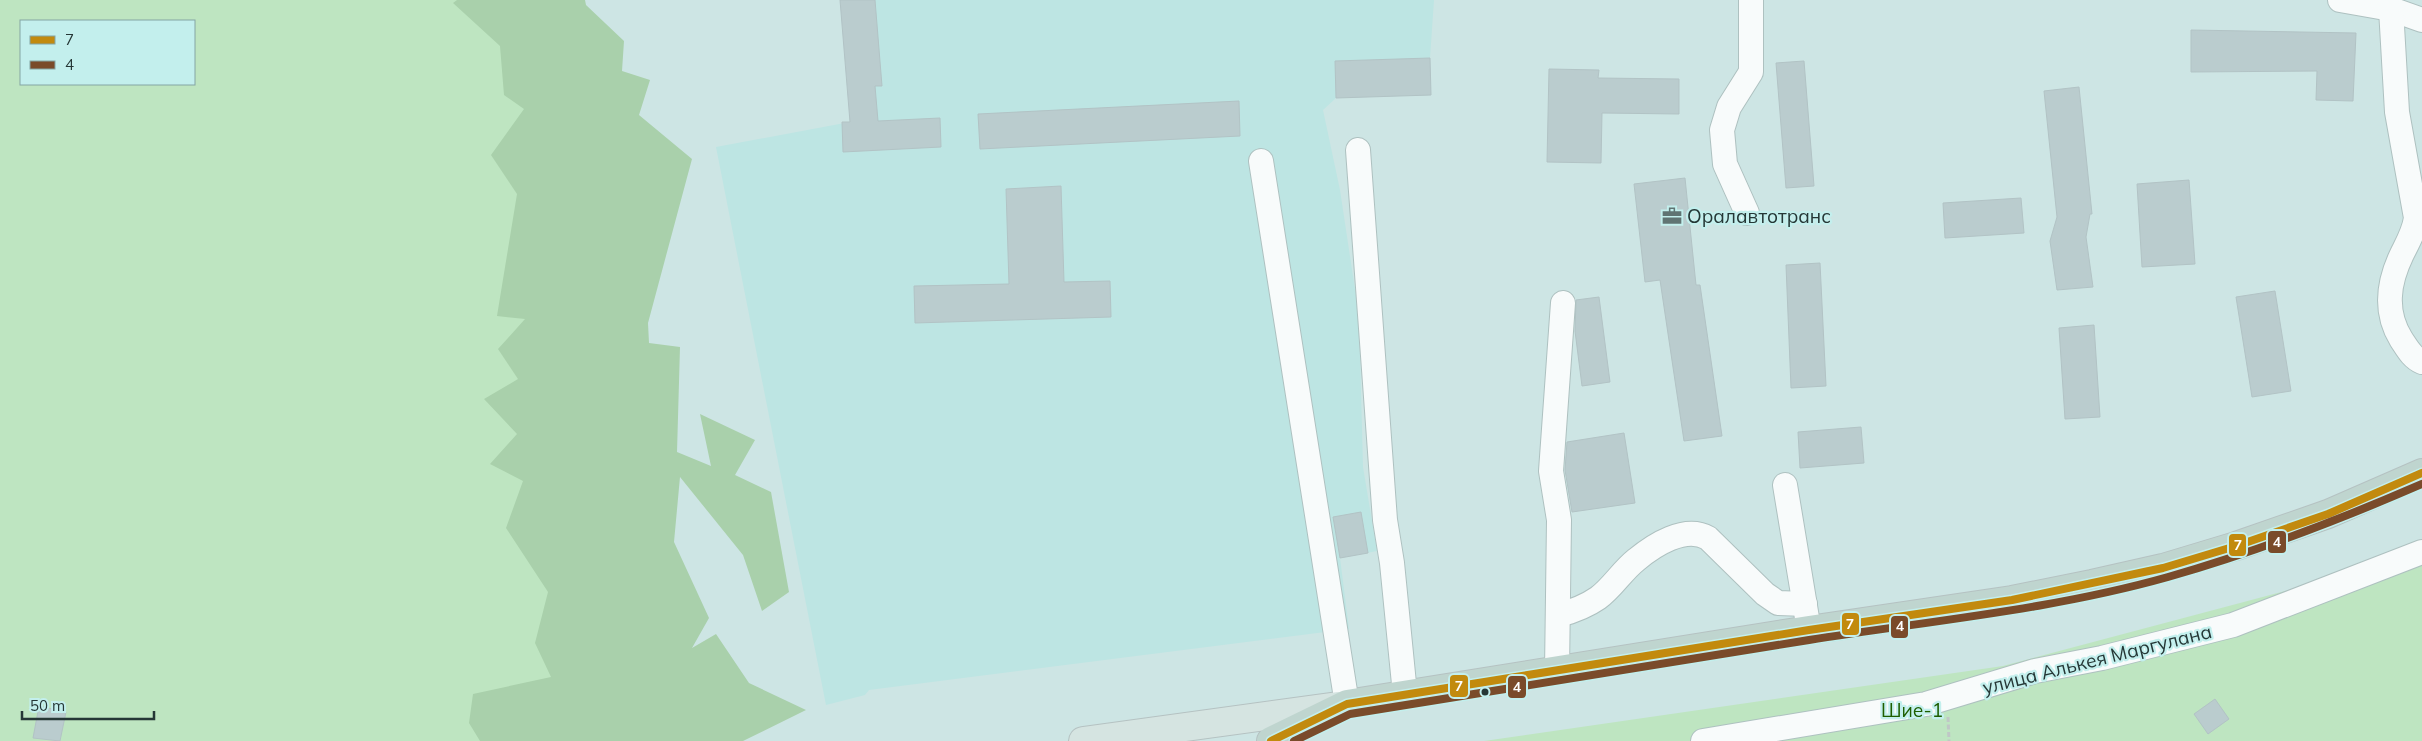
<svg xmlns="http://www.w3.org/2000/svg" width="2422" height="741" font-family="Mulish,sans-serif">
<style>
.built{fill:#bde5e3}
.green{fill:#bee5c1;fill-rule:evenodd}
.forest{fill:#a9d0ab}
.building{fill:#baccce;stroke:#b2c3c5}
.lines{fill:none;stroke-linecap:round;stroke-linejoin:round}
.minor-casing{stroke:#aec1c0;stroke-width:26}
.major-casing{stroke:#b5c2c2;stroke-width:30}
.highway-casing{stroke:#b5c2c2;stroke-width:30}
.path{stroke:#bfc7c6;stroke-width:3;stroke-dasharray:5 2.5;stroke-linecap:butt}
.minor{stroke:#f8fbfb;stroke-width:24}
.major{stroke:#d5e4e1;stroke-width:28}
.highway{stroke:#bfd5cf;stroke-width:28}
.bus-1-casing{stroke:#c3efed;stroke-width:11}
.bus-2-casing{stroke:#c3efed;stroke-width:11}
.bus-1{stroke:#c28a0e;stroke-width:8}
.bus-2{stroke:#7a4b2a;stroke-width:8}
.bus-dot{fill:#253736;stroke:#c3efed;stroke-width:2}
.labels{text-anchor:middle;stroke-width:4.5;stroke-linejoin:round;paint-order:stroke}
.poi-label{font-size:19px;fill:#253736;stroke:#c3efed;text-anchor:start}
.street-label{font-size:19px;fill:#253736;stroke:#c3efed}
.park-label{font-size:19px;fill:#1e5e00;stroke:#c3efed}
.line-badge{stroke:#c3efed;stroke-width:2}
.badge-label{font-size:14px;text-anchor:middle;font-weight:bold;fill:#fff}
</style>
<rect width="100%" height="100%" fill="#cde5e4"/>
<!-- built -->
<path class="built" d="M840,0H1434L1430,58L1431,95L1336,98L1323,110L1340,190L1359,316L1363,467L1377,551L1340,558L1349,629L869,690L865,695L826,705L716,147L850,122Z"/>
<!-- green -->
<g class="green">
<path d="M0,0H533L649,741H0ZM21,21H194V84H21Z"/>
<path d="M2422,540V741H1484L2003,666L2289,590Z"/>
</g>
<!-- forest -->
<path class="forest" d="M457,0H585L586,5L624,41L622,71L650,80L639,115L692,159L648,323L649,343L680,347L677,452L711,466L700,414L755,440L735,475L771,492L789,592L762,611L743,555L680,477L674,542L709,618L692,648L716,634L749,683L806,710L743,741H480L469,723L473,694L551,677L535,643L548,592L506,528L523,481L490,464L517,434L484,399L518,379L498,349L525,319L497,316L517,194L491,155L524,109L504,95L500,46L453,3Z"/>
<!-- building -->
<g class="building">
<path d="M840,0H875L882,86H875L878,121L940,118L941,147L843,152L842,122H850Z"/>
<path d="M2191,30L2356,33L2353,101L2316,100L2317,71L2191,72Z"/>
<path d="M1430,58L1431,95L1336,98L1335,61Z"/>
<path d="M1804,61L1814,186L1786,188L1776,63Z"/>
<path d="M1549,69L1599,70L1598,78L1679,79V114L1602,113L1601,163L1547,162Z"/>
<path d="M2079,87L2092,214H2090L2086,237L2093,287L2057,290L2050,241L2057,217L2044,91Z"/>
<path d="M1239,101L1240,136L980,149L978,114Z"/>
<path d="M1685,178L1696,285H1700L1722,436L1684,441L1660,280L1645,282L1634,184Z"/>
<path d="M2189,180L2195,264L2142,267L2137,184Z"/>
<path d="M1061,186L1064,282L1110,281L1111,317L915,323L914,286L1009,284L1006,189Z"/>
<path d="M2021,198L2024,233L1945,238L1943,203Z"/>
<path d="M1820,263L1826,386L1791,388L1786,265Z"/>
<path d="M2275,291L2291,391L2252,397L2236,297Z"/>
<path d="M1599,297L1610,382L1582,386L1575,331L1576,300Z"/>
<path d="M2094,325L2100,417L2065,419L2059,328Z"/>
<path d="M1861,427L1864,463L1800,468L1798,432Z"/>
<path d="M1624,433L1635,503L1572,512L1565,470L1567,442Z"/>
<path d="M1361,512L1368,553L1340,558L1333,517Z"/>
<path d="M2215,699L2229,719L2208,734L2194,714Z"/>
<path d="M39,706L66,712L60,741L33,738Z"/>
</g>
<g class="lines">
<defs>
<g id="minor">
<path d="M2340,0L2391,9L2422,20"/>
<path d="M2391,9L2397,112L2416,218C2414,232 2408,242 2402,254C2388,283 2384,311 2401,339C2407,348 2412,358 2422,362"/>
<path d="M1358,150L1385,520L1392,563L1405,694"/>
<path d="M1261,161L1347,704"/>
<path d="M1747,213L1725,164L1722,130L1729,107L1751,72V0"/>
<path d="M1785,485L1807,618"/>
<path d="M1559,615C1574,611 1585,607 1598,598C1612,588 1622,571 1636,560C1654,545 1685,525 1708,538L1765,594L1778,603L1805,604"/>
<path d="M1557,671L1559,520L1551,471L1563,303"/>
<path d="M1703,741L1926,704L2035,671L2102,658L2233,625L2422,552"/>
</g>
<path id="major" d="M1083,741L1338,706"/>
<path id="highway" d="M1271,741L1347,704L1809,630L2012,600L2092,584L2163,568L2236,546L2328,514L2422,473"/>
</defs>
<!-- minor casing -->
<use href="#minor" class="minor-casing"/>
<!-- major casing -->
<use href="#major" class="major-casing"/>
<!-- highway casing -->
<use href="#highway" class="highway-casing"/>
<!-- path -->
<path class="path" d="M1948,717L1949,741"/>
<!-- minor -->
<use href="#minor" class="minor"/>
<!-- major -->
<use href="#major" class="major"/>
<!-- highway -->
<use href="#highway" class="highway"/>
<defs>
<path id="bus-1" d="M1271,741L1347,704L1809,630L2012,600L2163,568L2236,546L2328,514L2422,473"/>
<path id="bus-2" d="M1294,741L1350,714C1503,689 1656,664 1809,640C1928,621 2051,610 2168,577C2256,552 2339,520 2422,484"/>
</defs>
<!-- bus-1 casing -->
<use href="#bus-1" class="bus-1-casing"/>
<!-- bus-2 casing -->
<use href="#bus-2" class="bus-2-casing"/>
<!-- bus-1 -->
<use href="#bus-1" class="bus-1"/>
<!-- bus-2 -->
<use href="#bus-2" class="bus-2"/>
</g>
<!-- icons -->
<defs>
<symbol id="office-bare" viewBox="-9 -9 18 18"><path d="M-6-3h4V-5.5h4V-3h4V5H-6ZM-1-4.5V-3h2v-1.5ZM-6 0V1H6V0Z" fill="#607473" stroke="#c3efed" stroke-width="2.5" paint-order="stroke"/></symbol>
</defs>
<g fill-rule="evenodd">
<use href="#office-bare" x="1658" y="202" width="28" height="28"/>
</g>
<!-- markers -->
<circle class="bus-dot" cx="1485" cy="692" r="4.5"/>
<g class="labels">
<!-- poi labels -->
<g class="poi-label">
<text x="1687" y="223">Оралавтотранс</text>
</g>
<!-- street labels -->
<g class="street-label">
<text transform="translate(2097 659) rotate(-14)" y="7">улица Алькея Маргулана</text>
</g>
<!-- park labels -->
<g class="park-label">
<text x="1912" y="717">Шие-1</text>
</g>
</g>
<g class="line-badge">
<rect x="2267" y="530" width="20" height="24" rx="5" fill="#7a4b2a"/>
<rect x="2228" y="533" width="19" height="24" rx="5" fill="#c28a0e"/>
<rect x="1841" y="612" width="19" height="24" rx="5" fill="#c28a0e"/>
<rect x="1890" y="615" width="19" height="24" rx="5" fill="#7a4b2a"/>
<rect x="1449" y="674" width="20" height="24" rx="5" fill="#c28a0e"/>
<rect x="1507" y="675" width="20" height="24" rx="5" fill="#7a4b2a"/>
</g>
<g class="badge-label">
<text x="2277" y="547">4</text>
<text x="2238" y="550">7</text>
<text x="1850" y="629">7</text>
<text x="1900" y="631">4</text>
<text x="1459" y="691">7</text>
<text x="1517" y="692">4</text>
</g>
<!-- legend -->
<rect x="20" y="20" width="175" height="65" fill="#c3efed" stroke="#84a5a4"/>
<rect x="30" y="36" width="25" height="8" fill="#c28a0e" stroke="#84a5a4"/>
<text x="65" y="45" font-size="15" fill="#253736">7</text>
<rect x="30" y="61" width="25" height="8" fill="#7a4b2a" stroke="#84a5a4"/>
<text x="65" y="70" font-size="15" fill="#253736">4</text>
<!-- scale -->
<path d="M22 711v8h132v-8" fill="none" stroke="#253736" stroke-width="2.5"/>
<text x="30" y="711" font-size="15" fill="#253736" stroke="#c3efed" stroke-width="4" paint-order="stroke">50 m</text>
</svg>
